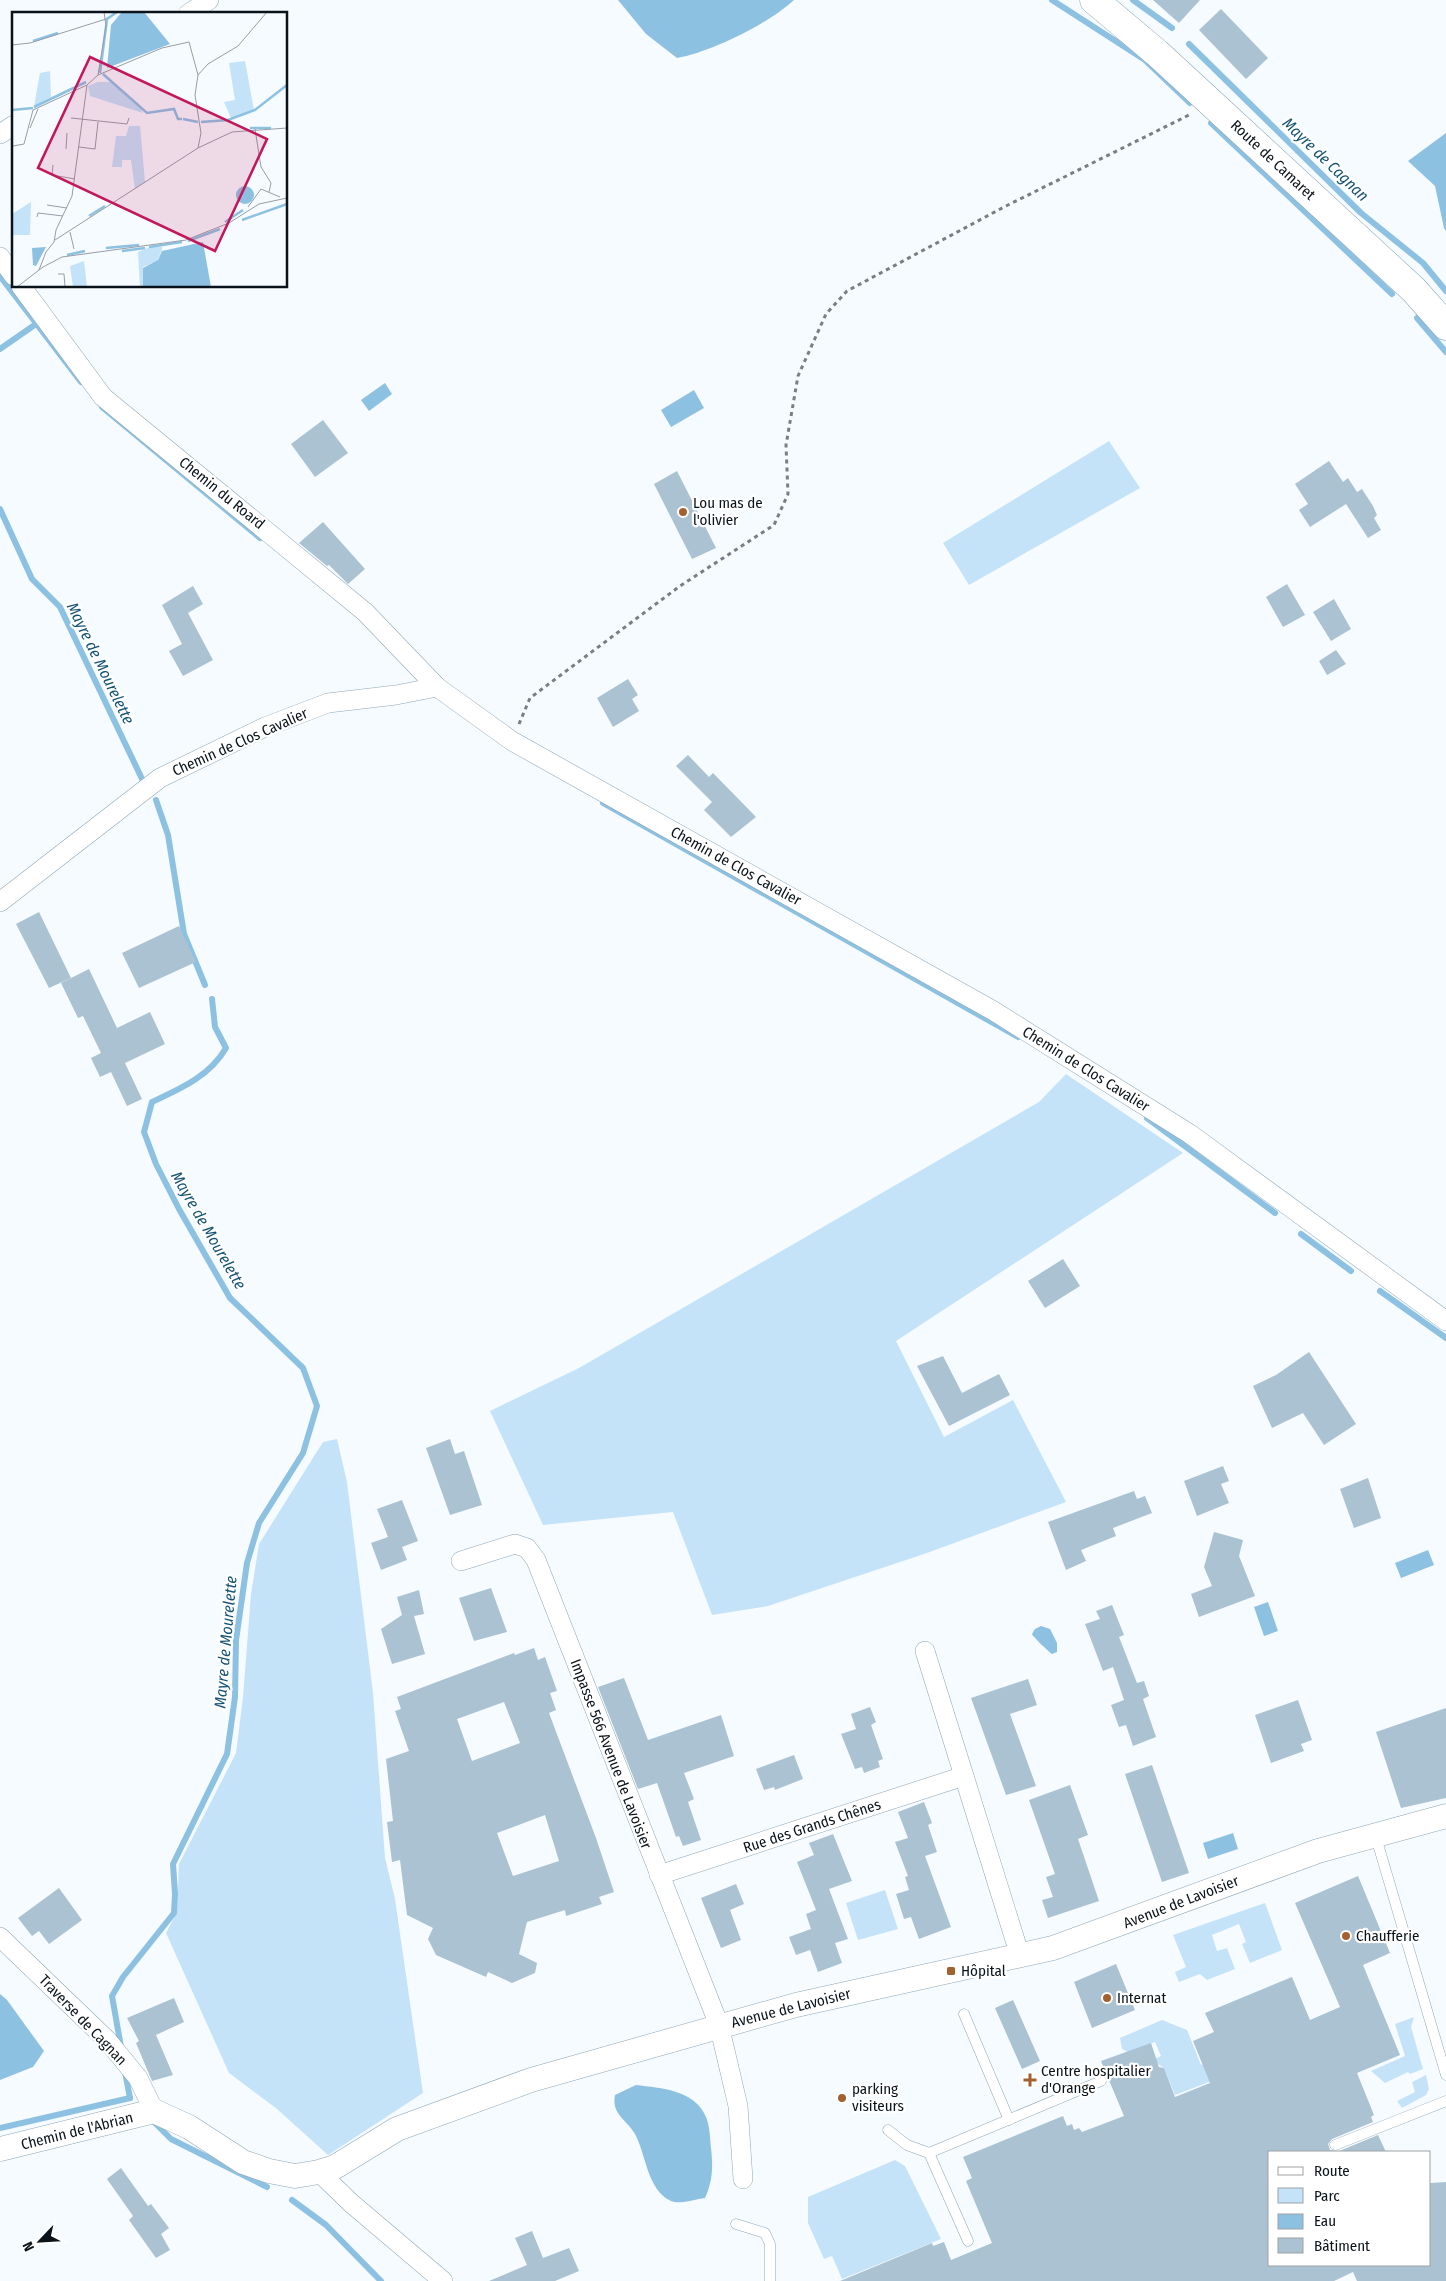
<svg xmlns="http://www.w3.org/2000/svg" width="1446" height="2281" font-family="'Fira Sans Condensed',sans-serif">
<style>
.green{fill:#c4e3f8}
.water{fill:#8dc1e2}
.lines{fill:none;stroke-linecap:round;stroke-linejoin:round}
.stream{stroke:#8dc1e2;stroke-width:6}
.building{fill:#aac2d2;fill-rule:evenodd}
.service-casing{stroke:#8ea6b6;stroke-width:11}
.minor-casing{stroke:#8ea6b6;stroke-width:20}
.tertiary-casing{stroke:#8ea6b6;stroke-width:25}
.secondary-casing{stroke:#8ea6b6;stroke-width:29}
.path{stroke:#777f84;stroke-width:3;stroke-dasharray:4 4;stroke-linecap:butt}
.service{stroke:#fff;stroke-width:10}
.minor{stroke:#fff;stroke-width:19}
.tertiary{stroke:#fff;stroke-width:24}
.secondary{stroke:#fff;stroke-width:28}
.poi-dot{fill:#a3622d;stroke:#fff;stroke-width:2}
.labels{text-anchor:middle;stroke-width:4.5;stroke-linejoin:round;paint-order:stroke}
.street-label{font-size:15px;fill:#0a1319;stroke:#fff}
.poi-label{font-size:15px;fill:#0a1319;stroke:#fff;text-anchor:start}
.water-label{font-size:16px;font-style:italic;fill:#155374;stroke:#fff}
.inset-river{fill:none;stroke:#8dc1e2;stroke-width:2.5}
.inset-road{fill:none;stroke:#989ea3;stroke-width:1}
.view{fill:#c2185b;fill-opacity:0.15;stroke:#c2185b;stroke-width:2.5}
.inset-edge{fill:none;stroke:#0a1319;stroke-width:2.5}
</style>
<rect width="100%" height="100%" fill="#f6fbff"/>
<!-- green -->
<g class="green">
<path d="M1109,441L1140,488L969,585L943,543Z"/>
<path d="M1066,1074L1183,1153L896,1341L944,1437L1013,1400L1066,1502L927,1553L768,1606L712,1615L673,1512L543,1525L490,1411L579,1368L1039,1102Z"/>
<path d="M337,1439L347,1482L373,1693L385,1858L395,1899L423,2093L328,2155L277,2109L229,2073L166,1933L177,1912L179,1864L236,1753L243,1697L251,1594L259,1544L323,1442Z"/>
<path d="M885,1890L898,1929L858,1940L846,1903Z"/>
<path d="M1265,1903L1282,1950L1250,1963L1242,1944L1246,1942L1239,1924L1212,1935L1217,1951L1227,1948L1235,1969L1207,1980L1200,1974L1179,1982L1175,1972L1186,1967L1173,1935Z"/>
<path d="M1414,2017L1411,2027L1423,2069L1410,2074L1408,2072L1385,2083L1371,2071L1405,2056L1395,2024Z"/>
<path d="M1162,2020L1187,2030L1201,2065L1222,2056L1230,2074L1175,2095L1164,2068L1152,2060L1161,2056L1155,2042L1128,2052L1122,2049L1120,2038Z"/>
<path d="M1426,2075L1429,2089L1426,2095L1402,2108L1397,2101L1415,2092L1412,2082Z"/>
<path d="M895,2160L905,2166L941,2239L842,2279L832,2256L824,2259L808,2223V2197Z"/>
</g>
<!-- water -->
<g class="water">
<path d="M618,0H794C768,24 711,52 677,58L646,34Z"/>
<path d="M1446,133V231L1444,228L1435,186L1408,161Z"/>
<path d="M385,383L392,394L369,411L361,400Z"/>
<path d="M694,390L704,408L671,427L661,410Z"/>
<path d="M1428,1550L1434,1565L1401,1578L1395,1563Z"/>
<path d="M1268,1602L1278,1631L1264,1636L1254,1607Z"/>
<path d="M1041,1626L1050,1629L1057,1643V1652L1052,1654C1049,1652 1033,1637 1032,1634L1035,1629Z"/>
<path d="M1233,1833L1238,1849L1208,1859L1203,1843Z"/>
<path d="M0,1994L7,2000L44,2051L33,2067L0,2080Z"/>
<path d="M636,2085C661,2088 695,2090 706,2117C710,2126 710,2139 711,2148C713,2166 713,2181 705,2198C695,2199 680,2205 671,2201C647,2190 646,2154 635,2134C627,2120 611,2114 615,2095Z"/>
</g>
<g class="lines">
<!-- stream -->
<g class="stream">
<path d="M1052,0L1145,60L1190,103"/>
<path d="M1133,0L1172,28"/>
<path d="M1189,44L1361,213L1423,263L1446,291"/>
<path d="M1211,123L1392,294"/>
<path d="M0,276L81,382"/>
<path d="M1417,318L1446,352"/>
<path d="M0,349L36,324"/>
<path d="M102,407L260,538"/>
<path d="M0,509L32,579L60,607L143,781"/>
<path d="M156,800L168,835L184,934L205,985"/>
<path d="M603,803L1018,1037"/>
<path d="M1147,1118L1275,1213"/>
<path d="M1301,1234L1351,1271"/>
<path d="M1380,1291L1446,1338"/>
<path d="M121,2047L112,1996L123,1977L174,1913L175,1894L173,1864L227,1754L235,1697L236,1640L247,1563L259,1523L303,1453L317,1406L303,1368L230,1298L179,1209L156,1164L144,1132L152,1102C180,1089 210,1076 226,1048L215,1027L212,999"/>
<path d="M125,2072L130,2098"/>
<path d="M152,2120L171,2139L267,2187"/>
<path d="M0,2128L130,2098"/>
<path d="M292,2200L326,2225L381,2281"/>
</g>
</g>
<!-- building -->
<g class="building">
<path d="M1153,0H1200L1179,23Z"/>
<path d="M1221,9L1268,58L1246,79L1199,30Z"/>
<path d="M323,420L348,453L315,477L291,444Z"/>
<path d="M1329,461L1343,482L1348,478L1357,492L1362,489L1373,506L1377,515L1374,518L1381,530L1368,538L1346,504L1310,527L1299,510L1308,504L1295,484Z"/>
<path d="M677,471L716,548L692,559L654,484Z"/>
<path d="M323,522L365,569L348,584L329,565L327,566L299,543Z"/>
<path d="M1287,584L1305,615L1283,627L1266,597Z"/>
<path d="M193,586L203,604L188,613L213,660L183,676L169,651L182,644L162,605Z"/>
<path d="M1334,599L1351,629L1331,641L1313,612Z"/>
<path d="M1336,650L1346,664L1327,675L1319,661Z"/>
<path d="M628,679L638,695L632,699L639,711L613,727L597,698Z"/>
<path d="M688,755L709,777L713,773L756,817L731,837L704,810L712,802L676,766Z"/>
<path d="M39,912L71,978L49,988L16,924Z"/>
<path d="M179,926L196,962L139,988L122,953Z"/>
<path d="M89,969L117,1028L150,1012L165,1044L125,1063L142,1099L127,1106L111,1072L100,1077L91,1058L101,1053L83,1016L78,1018L61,983Z"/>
<path d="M1063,1259L1080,1286L1045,1308L1028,1281Z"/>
<path d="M1309,1352L1356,1424L1324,1445L1303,1413L1272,1428L1253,1386L1276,1375Z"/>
<path d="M943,1356L962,1393L999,1374L1010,1395L949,1426L917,1366Z"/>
<path d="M450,1439L455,1454L464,1451L482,1505L450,1515L426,1448Z"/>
<path d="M1223,1466L1229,1481L1221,1484L1229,1503L1197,1516L1184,1481Z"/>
<path d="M1368,1478L1381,1518L1354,1528L1340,1489Z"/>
<path d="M1134,1491L1137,1499L1145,1496L1152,1513L1113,1528L1116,1536L1081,1550L1086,1561L1066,1570L1048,1522Z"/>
<path d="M402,1500L418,1541L402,1547L407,1560L381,1570L371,1543L388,1537L377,1509Z"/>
<path d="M1214,1532L1243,1540L1239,1556L1255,1596L1199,1617L1191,1594L1212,1586L1204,1567Z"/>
<path d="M491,1588L507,1632L474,1641L459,1598Z"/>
<path d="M419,1590L424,1614L414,1616L425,1654L392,1664L381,1629L402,1615L397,1597Z"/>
<path d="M1112,1605L1124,1635L1119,1637L1137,1683L1144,1681L1149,1696L1143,1699L1156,1737L1133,1746L1126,1725L1119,1727L1111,1705L1124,1700L1113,1667L1103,1671L1085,1624L1100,1619L1096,1611Z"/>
<path d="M534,1648L538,1660L545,1657L557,1691L550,1693L556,1710L549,1713L596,1838L614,1892L599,1897L602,1904L566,1916L565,1910L527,1922L519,1954L537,1963L535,1973L512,1983L488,1972L486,1977L436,1955L428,1939L433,1928L407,1915L400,1860L392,1862L387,1822L393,1821L386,1759L409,1751L395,1711L401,1709L397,1697L514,1653L515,1655ZM504,1702L520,1743L472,1761L457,1719ZM545,1815L559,1861L513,1876L497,1833Z"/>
<path d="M624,1678L648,1740L721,1715L734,1756L684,1773L694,1799L688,1802L701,1840L683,1846L679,1836L676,1837L657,1783L638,1789L598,1687Z"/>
<path d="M1028,1679L1037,1705L1010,1714L1036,1786L1006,1795L971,1698Z"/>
<path d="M1298,1700L1312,1740L1301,1744L1304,1751L1271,1763L1255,1715Z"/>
<path d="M870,1707L876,1722L871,1725L883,1759L878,1761L880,1767L864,1773L862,1767L855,1769L841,1734L856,1729L851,1714Z"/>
<path d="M1446,1708V1798L1401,1808L1376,1732Z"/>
<path d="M794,1755L803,1779L775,1790L774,1787L764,1790L756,1769Z"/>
<path d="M1152,1765L1189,1873L1162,1882L1125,1774Z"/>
<path d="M1070,1785L1088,1835L1078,1839L1099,1901L1048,1918L1042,1900L1053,1897L1046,1877L1055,1874L1029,1800Z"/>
<path d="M924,1802L932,1823L928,1825L937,1852L925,1856L951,1927L919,1939L911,1917L904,1919L896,1894L909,1890L905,1877L908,1876L895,1842L908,1838L898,1812Z"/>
<path d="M833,1834L852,1881L829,1889L848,1939L835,1943L842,1963L818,1972L810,1950L796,1955L789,1937L811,1929L806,1914L816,1910L797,1862L814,1855L809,1843Z"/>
<path d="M1358,1876L1390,1953L1363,1965L1400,2055L1357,2073L1374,2115L1371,2117L1373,2122L1332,2139L1328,2144L1330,2150L1337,2152L1378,2135L1386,2152H1270V2265H1430V2183L1446,2182V2281H1357L1353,2272L1334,2281H840L932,2243L933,2246L944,2242L951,2260L992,2243L966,2181L972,2178L963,2157L1063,2116L1067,2126L1072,2124L1074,2130L1079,2128L1082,2132L1124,2116L1101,2061L1151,2043L1159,2067L1164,2068L1175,2097L1210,2083L1193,2041L1214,2032L1205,2013L1292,1977L1310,2020L1340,2007L1295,1903Z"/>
<path d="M736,1884L744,1904L730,1910L741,1940L721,1948L701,1898Z"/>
<path d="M59,1888L82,1920L49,1944L39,1931L32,1936L18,1918Z"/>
<path d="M1116,1964L1135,2010L1092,2028L1074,1982Z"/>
<path d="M174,1998L184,2022L156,2035L173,2075L152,2081L136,2043L139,2041L127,2018Z"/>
<path d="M1013,2000L1040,2061L1022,2069L995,2008Z"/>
<path d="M121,2168L148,2206L151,2204L169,2228L161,2234L170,2250L156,2258L129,2220L133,2216L107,2179Z"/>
<path d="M532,2231L543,2258L569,2248L579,2271L555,2281H489L527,2265L515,2238Z"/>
</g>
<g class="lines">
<defs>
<g id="service">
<path d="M1375,1834L1446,2075"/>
<path d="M964,2014L1009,2120"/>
<path d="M888,2130L907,2145L929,2153L968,2241"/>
<path d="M1335,2145L1446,2101"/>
<path d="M929,2153L1101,2081"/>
<path d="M736,2224L765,2233L770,2244V2281"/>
</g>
<g id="minor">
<path d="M188,14L209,0"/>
<path d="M0,134L14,125"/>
<path d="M0,257L14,276"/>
<path d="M21,286L103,397L365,612L437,687L512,741L992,1010L1190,1134L1446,1321"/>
<path d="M0,902L160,778L265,727L328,703L396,695L437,687"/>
<path d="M461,1561L515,1544L527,1548L536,1560L719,2025L738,2106L743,2179"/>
<path d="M925,1651L964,1776"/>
<path d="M659,1875L964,1776L1020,1956"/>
<path d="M0,1937L107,2040L138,2078L154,2111"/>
<path d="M319,2172L351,2203L443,2281"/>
</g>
<path id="tertiary" d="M0,2149L154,2111L189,2127L243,2162L269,2171L295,2176L319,2172L335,2167L397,2129L531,2080L796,2005L1053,1948L1318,1851L1446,1816"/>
<path id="secondary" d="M1094,0L1157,53L1414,290L1446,326"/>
</defs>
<!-- service casing -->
<use href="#service" class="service-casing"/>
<!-- minor casing -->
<use href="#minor" class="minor-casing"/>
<!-- tertiary casing -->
<use href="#tertiary" class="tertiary-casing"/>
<!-- secondary casing -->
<use href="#secondary" class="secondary-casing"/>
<!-- path -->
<path class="path" d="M519,724L530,698L680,586L774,525L788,494L786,445L798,376L826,314L847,291L1004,207L1189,115"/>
<!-- service -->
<use href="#service" class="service"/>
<!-- minor -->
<use href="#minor" class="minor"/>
<!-- tertiary -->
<use href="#tertiary" class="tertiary"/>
<!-- secondary -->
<use href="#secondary" class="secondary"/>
</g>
<!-- markers -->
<g class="poi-dot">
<circle cx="683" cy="512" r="5"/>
<circle cx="1346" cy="1936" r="5"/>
<rect x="946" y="1966" width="10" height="10" rx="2.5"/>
<circle cx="1107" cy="1998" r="5"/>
<path d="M1027.5 2072.5h5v5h5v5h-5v5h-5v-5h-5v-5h5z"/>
<circle cx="842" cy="2098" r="5"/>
</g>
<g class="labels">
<!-- street labels -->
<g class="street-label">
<text transform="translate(1273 160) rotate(43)" y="5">Route de Camaret</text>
<text transform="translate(222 493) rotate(39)" y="5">Chemin du Roard</text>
<text transform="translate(240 742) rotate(-24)" y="5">Chemin de Clos Cavalier</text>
<text transform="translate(736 866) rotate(29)" y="5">Chemin de Clos Cavalier</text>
<text transform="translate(1086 1069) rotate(32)" y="5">Chemin de Clos Cavalier</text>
<text transform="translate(611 1754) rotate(69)" y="5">Impasse 566 Avenue de Lavoisier</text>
<text transform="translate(812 1826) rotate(-18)" y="5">Rue des Grands Chênes</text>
<text transform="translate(1181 1902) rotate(-21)" y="5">Avenue de Lavoisier</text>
<text transform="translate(791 2008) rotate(-14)" y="5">Avenue de Lavoisier</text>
<text transform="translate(83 2020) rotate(46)" y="5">Traverse de Cagnan</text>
<text transform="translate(77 2131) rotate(-14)" y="5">Chemin de l'Abrian</text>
</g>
<!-- poi labels -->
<g class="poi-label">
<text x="693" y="508">Lou mas de<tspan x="693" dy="17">l'olivier</tspan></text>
<text x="1356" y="1941">Chaufferie</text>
<text x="961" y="1976">Hôpital</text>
<text x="1117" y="2003">Internat</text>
<text x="1041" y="2076">Centre hospitalier<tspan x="1041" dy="17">d'Orange</tspan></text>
<text x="852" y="2094">parking<tspan x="852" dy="17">visiteurs</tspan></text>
</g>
<!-- water labels -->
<g class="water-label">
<text transform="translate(1326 159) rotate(44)" y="6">Mayre de Cagnan</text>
<text transform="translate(101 663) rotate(64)" y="6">Mayre de Mourelette</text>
<text transform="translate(209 1230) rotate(60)" y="6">Mayre de Mourelette</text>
<text transform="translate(225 1642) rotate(-85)" y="6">Mayre de Mourelette</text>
</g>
</g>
<!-- overview -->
<g transform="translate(12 12)">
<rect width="275" height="275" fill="#f6fbff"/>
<path d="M233,49L242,98L219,106L212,90L223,88L217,51ZM38,59L39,85L22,94L28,61ZM86,70H99L126,91L131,101L78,84L76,74ZM117,114H128L133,170L123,177L119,148H110V155H100L104,124H114ZM19,190L18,223H0V202ZM138,235H150V238L145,249L131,255V275H128L126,240ZM72,249L75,275H61L58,254Z" fill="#c4e3f8"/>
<path d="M110,0H132L158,32L95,56L99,13ZM224 183a9 9 0 1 1 18 0a9 9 0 1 1-18 0ZM191,230L199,275H131V256L146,248L150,239ZM34,235L24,254L21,253L20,236Z" fill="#8dc1e2"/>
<path class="inset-river" d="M21,29L46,21M88,61L95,7L105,0M91,62L135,101L162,97L166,107H170M22,95L74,70M0,98L21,96M171,107L186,110M189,110L216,108L243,98L275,73M238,116H259M77,204L93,194M230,208L275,192M213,210L231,198M176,229L208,217M137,235L170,230M94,236L127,233M110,239L133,236M55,243L73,239"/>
<path class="inset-road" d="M0,33L18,31L94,7M86,63L150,36L177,30L186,63M86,63L94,14L92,0M59,106L115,112L117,106M18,116L26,97M243,117L249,155L259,171L257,180M1,134L12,132L21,98L75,73M67,135L83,137L86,110M186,136L189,121L183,83L186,63L196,52L226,34L255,0M54,137L55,121M41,153L40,163L63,167M35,193L55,196M236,195L249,177L268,185M25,205L26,201L51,204M58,220L62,237M43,228L186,136L220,120L275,116M27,258L34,240L42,230L44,218L60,184L75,73L86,63M46,262H52L53,274L51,275M5,275L31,255L50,245L174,228L217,211L247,192L275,186"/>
<path class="view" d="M78,45L255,127L203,239L26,156Z"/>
<rect width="275" height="275" class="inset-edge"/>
</g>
<!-- legend -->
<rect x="1268" y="2151" width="162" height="115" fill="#ffffff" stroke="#9da1a3"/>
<rect x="1278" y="2167" width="25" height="8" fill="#ffffff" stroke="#9da1a3"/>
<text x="1314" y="2176" font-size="15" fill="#0a1319">Route</text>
<rect x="1278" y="2188" width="25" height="15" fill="#c4e3f8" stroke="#9da1a3"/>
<text x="1314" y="2201" font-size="15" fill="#0a1319">Parc</text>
<rect x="1278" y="2214" width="25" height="15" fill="#8dc1e2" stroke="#9da1a3"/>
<text x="1314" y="2226" font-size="15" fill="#0a1319">Eau</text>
<rect x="1278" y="2238" width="25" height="15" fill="#aac2d2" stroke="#9da1a3"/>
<text x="1314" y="2251" font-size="15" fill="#0a1319">Bâtiment</text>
<!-- north arrow -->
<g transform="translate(40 2241) rotate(245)" stroke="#ffffff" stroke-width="4" paint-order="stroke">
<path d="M0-4L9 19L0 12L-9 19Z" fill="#0a1319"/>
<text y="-8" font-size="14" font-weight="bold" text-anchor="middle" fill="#0a1319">N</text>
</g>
</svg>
